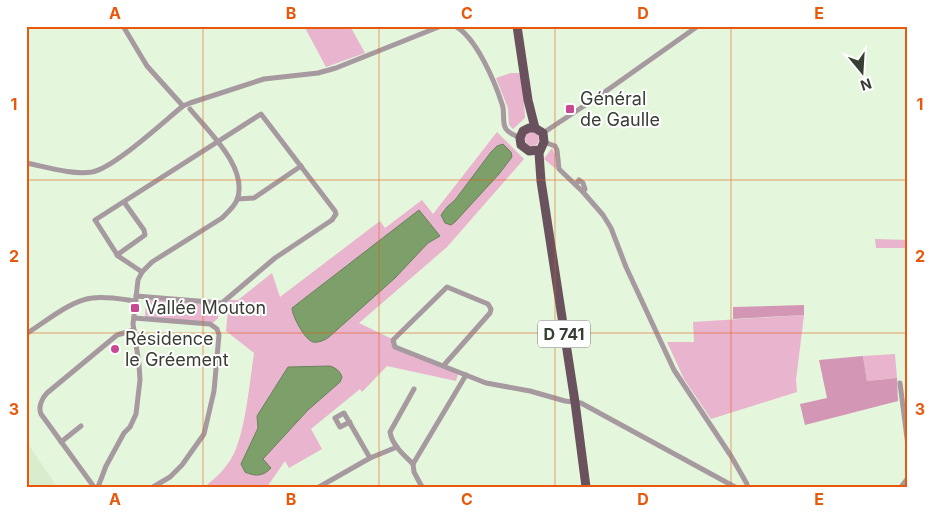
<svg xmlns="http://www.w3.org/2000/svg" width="934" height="513" font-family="Inter,sans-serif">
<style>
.built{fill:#d7edcb}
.green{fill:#e8b4ce}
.forest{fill:#d396b5}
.water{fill:#7d9f6a;stroke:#68825a}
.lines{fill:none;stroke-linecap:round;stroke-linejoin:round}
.minor{stroke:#a6999f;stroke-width:5}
.primary{stroke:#69525e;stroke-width:9}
.grid{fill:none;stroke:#e8590c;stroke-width:1;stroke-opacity:0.55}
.poi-dot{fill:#c84893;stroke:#fff;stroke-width:2}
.labels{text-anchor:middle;stroke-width:4;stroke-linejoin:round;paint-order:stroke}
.shield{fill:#fff;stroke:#737870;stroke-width:1}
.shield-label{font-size:16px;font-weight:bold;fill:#373e33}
.poi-label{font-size:18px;fill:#373e33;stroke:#fff;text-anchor:start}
.neatline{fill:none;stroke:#e8590c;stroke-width:2}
.grid-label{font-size:16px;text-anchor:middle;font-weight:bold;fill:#e8590c}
</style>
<rect width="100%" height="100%" fill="#e4f6db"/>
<!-- built -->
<path class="built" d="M26,441L57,487H26Z"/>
<!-- green -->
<g class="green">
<path d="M304,26H350L365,53L326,67Z"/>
<path d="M511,73H518L521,75L524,100L525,118L513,129L509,125L508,108L496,78Z"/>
<path d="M497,132L524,159L447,247L359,323L392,339V344L458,374L456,381L387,366L362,392L360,389L311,429L322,449L289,468L285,461L267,487H204C214,480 225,469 231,459C245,437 250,380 254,353L226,331L229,300H238L272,273L280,297L380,221L385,228L422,200L433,214Z"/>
<circle cx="532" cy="139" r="7"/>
<path d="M552,148L555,155L556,169L544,159Z"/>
<path d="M875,239L908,240V248H876Z"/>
<path d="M146,299L217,305L219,307L218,318L213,323L145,317Z"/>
<path d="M804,315L796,380L797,392L711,419L684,379L667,342H694L693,322Z"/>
<path d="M895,354L897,378L867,381L863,356Z"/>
</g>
<!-- forest -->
<g class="forest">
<path d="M804,305V315L733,319V307Z"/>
<path d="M863,356L867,381L897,378L898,401L805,425L800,404L827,398L819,360Z"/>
</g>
<!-- water -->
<g class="water">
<path d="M503,144L511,152L512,157L499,174L455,222L451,225L445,223L441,215L447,207L455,200L491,152L497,146Z"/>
<path d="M419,210L440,236L428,243L395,278L329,337C325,340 319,343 313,342C305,340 292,316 292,308Z"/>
<path d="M330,366C336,368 340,371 342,377L340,382L308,410L263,459L271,468C264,476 255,477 245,472L241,464L258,428L257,416L288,367Z"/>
</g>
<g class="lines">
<!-- minor -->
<g class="minor">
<path d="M123,26L147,66L183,106"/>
<path d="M455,26C476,37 495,82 502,104C505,111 502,120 505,127C507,133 515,135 520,138"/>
<path d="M543,133L599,96L698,26"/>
<path d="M544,142L555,146L557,150L559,169L583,192L585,189L583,183L579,180L576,184"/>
<path d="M26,163C47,167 71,175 92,172C114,168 163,122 183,106L190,103L264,79L318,73L336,68L441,26"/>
<path d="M583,192L603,215L611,228L626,267L674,370L731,456L747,484V487"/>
<path d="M237,199L254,198L301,166"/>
<path d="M117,255L145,235L144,230L124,202"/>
<path d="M136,296L222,303L275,258L332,220L336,214L335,211L261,114L95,220L118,256L142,272"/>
<path d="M134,318L210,324L217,329L219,335L214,391L204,434L182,465L170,477L153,487"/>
<path d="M26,334C44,323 71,300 92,298C106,296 121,299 136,301"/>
<path d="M444,365L490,313L491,309L488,304L447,287L393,340L395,347L486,383L530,391L565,401L581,403L735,487"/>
<path d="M900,383L908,446"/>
<path d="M350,422L340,427L335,418L344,413L370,458"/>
<path d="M61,442L81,426"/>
<path d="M413,464C404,455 392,445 390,432L414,389"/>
<path d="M94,487L41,414C38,407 42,398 47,393L117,335L134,330"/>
<path d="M98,487L106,466L124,433L130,427L136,414L140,380L139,364L133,324L138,280L142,272L152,262L222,218C228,212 234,207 237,200C249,168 208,131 190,109"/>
<path d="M319,487L370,458L397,447"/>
<path d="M422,487L414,472L413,464L466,375"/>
<path d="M901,487L908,478"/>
</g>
<!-- primary -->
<g class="primary">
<path d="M517,26L528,100L535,128"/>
<path d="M539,150L529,151L521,145L520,138L523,131L529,128H535L543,133L544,142L539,153L541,181L575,402L586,487"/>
</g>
</g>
<!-- grid -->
<path class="grid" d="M203,26V487M379,26V487M555,26V487M731,26V487M26,180H908M26,333H908"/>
<!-- markers -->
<g class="poi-dot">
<rect x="565" y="104" width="10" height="10" rx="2.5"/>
<rect x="130" y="303" width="10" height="10" rx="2.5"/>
<circle cx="115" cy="349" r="5"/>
</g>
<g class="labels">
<!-- shield labels -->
<rect class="shield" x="538" y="320.5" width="52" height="27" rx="4"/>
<g class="shield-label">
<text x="564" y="340">D 741</text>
</g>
<!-- poi labels -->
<g class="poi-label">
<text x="580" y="105">Général<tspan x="580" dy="21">de Gaulle</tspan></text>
<text x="145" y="314">Vallée Mouton</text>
<text x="125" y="345">Résidence<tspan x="125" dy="21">le Gréement</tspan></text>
</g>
</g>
<!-- border -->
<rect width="934" height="513" fill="none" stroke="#ffffff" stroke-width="55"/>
<!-- north arrow -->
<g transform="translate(862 72) rotate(162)" stroke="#ffffff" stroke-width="4" paint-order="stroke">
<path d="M0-4L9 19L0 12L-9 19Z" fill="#373e33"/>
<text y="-8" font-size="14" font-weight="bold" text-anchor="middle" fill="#373e33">N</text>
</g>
<rect x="28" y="28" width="878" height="458" class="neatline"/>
<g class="grid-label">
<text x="115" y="19">A</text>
<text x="291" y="19">B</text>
<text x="467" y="19">C</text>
<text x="643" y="19">D</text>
<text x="819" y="19">E</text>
<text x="14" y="110">1</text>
<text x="920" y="110">1</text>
<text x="14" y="262">2</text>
<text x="920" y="262">2</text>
<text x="14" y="415">3</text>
<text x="920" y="415">3</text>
<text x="115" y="505">A</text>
<text x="291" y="505">B</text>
<text x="467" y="505">C</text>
<text x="643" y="505">D</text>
<text x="819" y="505">E</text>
</g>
</svg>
